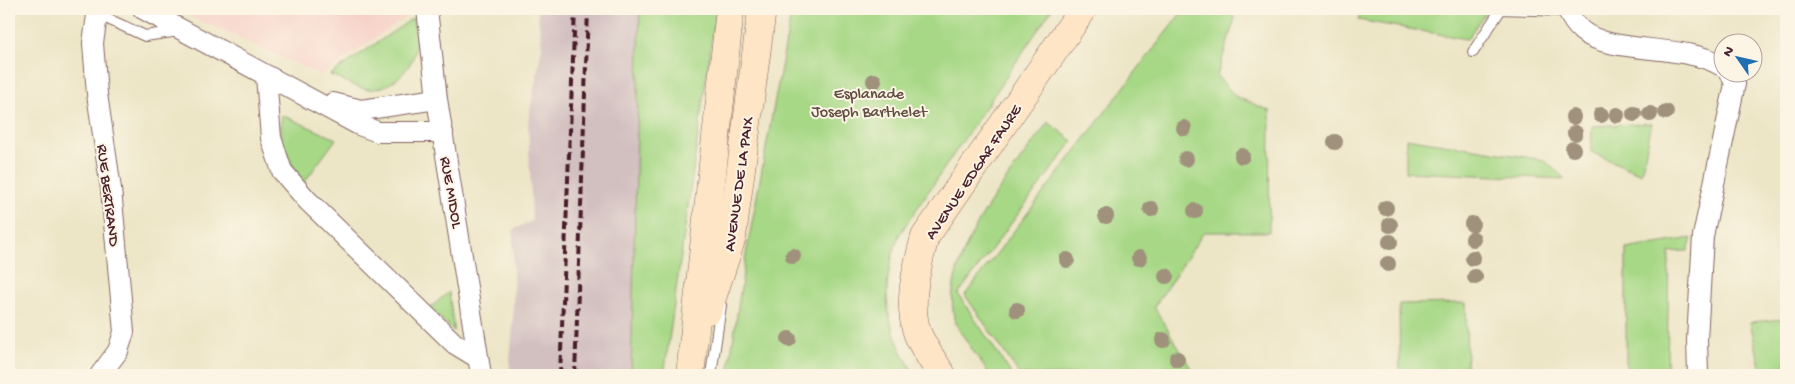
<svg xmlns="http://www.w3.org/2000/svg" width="1795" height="384" font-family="'Gochi Hand',sans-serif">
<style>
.built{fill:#f7d1c8}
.industrial{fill:#d2bfc0}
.green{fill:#a7d886;stroke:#787c58}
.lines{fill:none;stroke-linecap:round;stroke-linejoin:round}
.lane-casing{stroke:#836461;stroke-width:12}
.street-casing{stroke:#836461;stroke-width:22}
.secondary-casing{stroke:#836461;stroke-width:29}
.lane{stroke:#fff;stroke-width:10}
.street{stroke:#fff;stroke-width:20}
.secondary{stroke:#fde5c5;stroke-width:28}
.rail{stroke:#4a1f2b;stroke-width:4;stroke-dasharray:8 4;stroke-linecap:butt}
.tree{fill:#a0917d}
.labels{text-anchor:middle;stroke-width:4;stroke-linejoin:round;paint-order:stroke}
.park-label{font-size:16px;fill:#614d42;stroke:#fcf5e5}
.street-label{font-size:16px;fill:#4a1f2b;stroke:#fcf5e5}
</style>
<rect width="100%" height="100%" fill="#fcf5e5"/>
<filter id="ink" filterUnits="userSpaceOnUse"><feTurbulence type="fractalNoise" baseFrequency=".02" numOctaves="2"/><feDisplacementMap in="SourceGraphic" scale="10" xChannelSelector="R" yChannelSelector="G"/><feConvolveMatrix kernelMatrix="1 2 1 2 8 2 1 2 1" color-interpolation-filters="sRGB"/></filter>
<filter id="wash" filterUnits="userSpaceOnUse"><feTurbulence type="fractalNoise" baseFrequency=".0096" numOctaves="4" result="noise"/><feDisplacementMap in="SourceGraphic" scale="20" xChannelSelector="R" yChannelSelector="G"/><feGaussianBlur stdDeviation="1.12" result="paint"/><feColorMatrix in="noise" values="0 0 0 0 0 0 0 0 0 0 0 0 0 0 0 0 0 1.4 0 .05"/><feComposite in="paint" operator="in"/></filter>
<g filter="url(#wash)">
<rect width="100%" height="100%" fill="#ece5c6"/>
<!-- built -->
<path class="built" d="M174,9H413V12L321,75Z"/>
<!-- industrial -->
<path class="industrial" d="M537,9H640L631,375H509L513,323V230L532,221L528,122L542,47Z"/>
<!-- green -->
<g class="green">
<path d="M640,9H716L664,375H631Z"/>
<path d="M792,9H1052L899,235C879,291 884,325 915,375H728L745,260Z"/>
<path d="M1184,9H1223L1235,18L1217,76L1235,96L1270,111L1269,232H1204L1154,307L1195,375H1020L965,295Z"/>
<path d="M1363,9H1488L1467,39L1358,20Z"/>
<path d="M413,18C414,27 416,36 416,45C415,68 389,92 366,89C353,87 342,79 330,75Z"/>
<path d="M282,115L336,139L303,184C291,163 277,140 282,115Z"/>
<path d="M1048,122L1073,141L958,294L1012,375H990C982,363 956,329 954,317C941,253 1014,171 1048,122Z"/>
<path d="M1652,123L1641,174L1591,152L1592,126Z"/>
<path d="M1406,138L1544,160L1565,179L1406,172Z"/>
<path d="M1692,238L1688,251L1669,252L1667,375H1626V249Z"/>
<path d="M449,292L454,331L430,308Z"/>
<path d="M1466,303L1467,375H1400L1399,304Z"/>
<path d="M1786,319V375H1762L1750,322Z"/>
</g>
</g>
<g filter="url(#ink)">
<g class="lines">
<defs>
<g id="lane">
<path d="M1500,9L1568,11"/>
<path d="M97,14L145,36L179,31"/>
<path d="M1473,52L1501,9"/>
<path d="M711,375L721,305"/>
</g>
<g id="street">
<path d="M98,9L93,43L97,94L111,189L124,332L118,351L100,375"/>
<path d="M143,9L359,125L378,132H443"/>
<path d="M427,9L437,99L481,375"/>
<path d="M1567,9C1570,16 1576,26 1582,31C1611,55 1686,43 1722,66"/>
<path d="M266,76L271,138L282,171L307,200L455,344L478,358"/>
<path d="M333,103L361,110L437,99"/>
<path d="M1698,375L1697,340L1703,236L1735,84L1730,72"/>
</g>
<g id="secondary">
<path d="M708,310L732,237L762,9"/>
<path d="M690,375L730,9"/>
<path d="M942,375C934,362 922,346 917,332C907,301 917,267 925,237L1083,9"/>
</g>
</defs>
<!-- lane casing -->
<use href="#lane" class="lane-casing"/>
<!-- street casing -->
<use href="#street" class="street-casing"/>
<!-- secondary casing -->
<use href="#secondary" class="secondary-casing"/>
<!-- lane -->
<use href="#lane" class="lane"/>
<!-- street -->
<use href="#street" class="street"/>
<!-- secondary -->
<use href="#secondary" class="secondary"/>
<!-- rail -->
<g class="rail">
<path d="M560,375L575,9"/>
<path d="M575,375L588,9"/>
</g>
</g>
<!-- trees -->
<g class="tree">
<circle cx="874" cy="81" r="8"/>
<circle cx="1666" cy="112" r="8"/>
<circle cx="1634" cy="114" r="8"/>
<circle cx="1650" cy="114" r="8"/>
<circle cx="1601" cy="115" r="8"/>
<circle cx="1617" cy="115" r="8"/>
<circle cx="1573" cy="117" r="8"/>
<circle cx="1184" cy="128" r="8"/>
<circle cx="1575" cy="133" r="8"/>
<circle cx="1335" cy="142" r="8"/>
<circle cx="1573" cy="149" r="8"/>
<circle cx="1242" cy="156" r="8"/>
<circle cx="1186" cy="159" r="8"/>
<circle cx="1386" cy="208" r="8"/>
<circle cx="1151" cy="209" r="8"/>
<circle cx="1195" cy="211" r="8"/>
<circle cx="1106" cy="216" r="8"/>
<circle cx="1472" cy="224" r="8"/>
<circle cx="1390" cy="225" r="8"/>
<circle cx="1473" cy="239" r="8"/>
<circle cx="1390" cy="242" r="8"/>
<circle cx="793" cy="256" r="8"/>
<circle cx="1139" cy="258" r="8"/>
<circle cx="1473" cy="258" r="8"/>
<circle cx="1067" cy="260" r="8"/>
<circle cx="1388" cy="264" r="8"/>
<circle cx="1166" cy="276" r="8"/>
<circle cx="1475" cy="277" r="8"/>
<circle cx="1017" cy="310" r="8"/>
<circle cx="789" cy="339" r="8"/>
<circle cx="1163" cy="340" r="8"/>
<circle cx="1177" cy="359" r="8"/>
</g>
</g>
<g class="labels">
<!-- park labels -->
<g class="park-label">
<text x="869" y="98">Esplanade<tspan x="869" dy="18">Joseph Barthelet</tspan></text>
</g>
<!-- street labels -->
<g class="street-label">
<text transform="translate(972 171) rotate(-56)" y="6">AVENUE EDGAR FAURE</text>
<text transform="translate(737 184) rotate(-82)" y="6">AVENUE DE LA PAIX</text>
<text transform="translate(453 192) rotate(80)" y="6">RUE MIDOL</text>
<text transform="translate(110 195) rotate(83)" y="6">RUE BERTRAND</text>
</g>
</g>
<!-- margin -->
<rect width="1795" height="384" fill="none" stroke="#fcf5e5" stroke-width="30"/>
<!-- north arrow -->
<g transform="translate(1738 58) rotate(304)"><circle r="24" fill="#fcf5e5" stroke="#b59f9b"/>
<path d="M0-4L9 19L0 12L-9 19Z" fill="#1f6fb2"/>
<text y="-8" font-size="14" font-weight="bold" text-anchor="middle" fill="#4a1f2b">N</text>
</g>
</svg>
